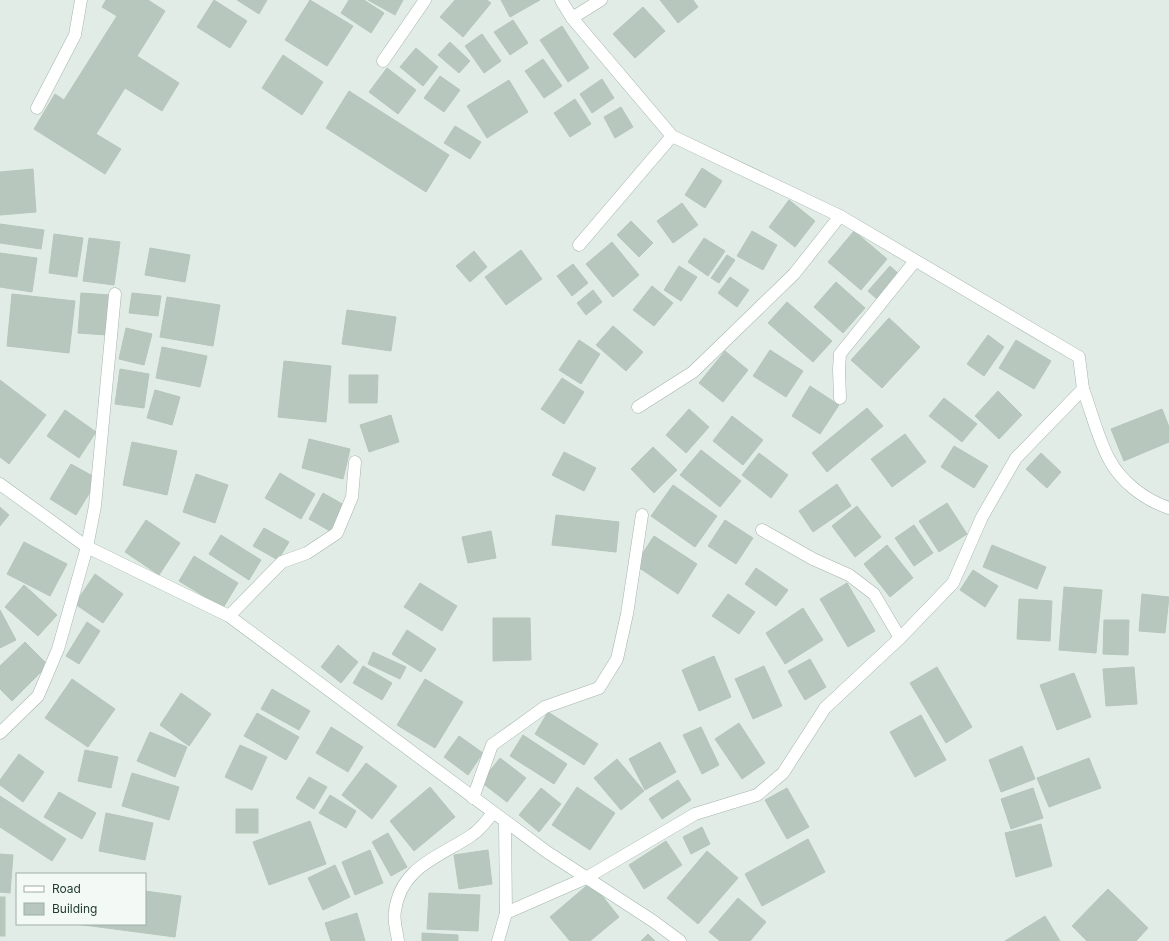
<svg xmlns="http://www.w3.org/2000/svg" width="1169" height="941" font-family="Inter,sans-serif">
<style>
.building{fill:#b7c7be;stroke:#b5c6bb}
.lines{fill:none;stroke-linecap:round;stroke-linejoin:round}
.lane-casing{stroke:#a5b4ac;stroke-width:13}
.street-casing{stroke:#a5b4ac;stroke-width:13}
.secondary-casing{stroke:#a0b8ab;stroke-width:13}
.lane{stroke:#fff;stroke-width:12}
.street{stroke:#fff;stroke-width:12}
.secondary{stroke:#fff;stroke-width:12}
</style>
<rect width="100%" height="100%" fill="#e2ece6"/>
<!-- building -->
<g class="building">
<path d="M106,0H148L165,11L137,56L179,83L162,111L125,88L96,134L121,149L105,174L34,129L55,94L64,100L117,16L102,7Z"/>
<path d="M214,0L247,21L230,48L197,27Z"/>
<path d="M237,0H267L259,14Z"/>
<path d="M310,0L353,26L327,66L285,40Z"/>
<path d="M349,0H364L384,13L371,33L341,13Z"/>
<path d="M368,0H403L395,15Z"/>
<path d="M455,0H487L491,3L463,37L440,17Z"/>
<path d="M501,0H540L510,17Z"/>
<path d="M660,0H693L698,7L678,23Z"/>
<path d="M643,7L665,31L635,58L613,34Z"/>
<path d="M513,20L528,43L510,55L494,32Z"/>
<path d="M562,26L589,68L568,82L540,40Z"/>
<path d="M482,34L501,61L484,73L465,46Z"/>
<path d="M450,42L470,61L459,73L438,55Z"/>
<path d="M416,48L438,67L423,86L400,67Z"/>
<path d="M283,55L323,82L302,115L262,88Z"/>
<path d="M543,59L562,86L544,98L525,71Z"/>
<path d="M387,68L416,90L398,114L369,92Z"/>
<path d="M440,76L460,90L444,112L424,98Z"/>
<path d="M602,79L614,98L592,113L580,94Z"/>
<path d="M509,80L528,112L487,138L467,106Z"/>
<path d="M349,91L449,155L426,192L326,128Z"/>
<path d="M575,99L591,124L570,137L554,113Z"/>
<path d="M621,107L633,127L615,138L604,117Z"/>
<path d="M455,126L481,142L470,159L444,143Z"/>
<path d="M702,168L722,181L705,208L685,195Z"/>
<path d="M33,169L36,212L0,215V172Z"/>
<path d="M789,200L815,221L795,247L769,227Z"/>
<path d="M682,203L698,225L673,243L657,221Z"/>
<path d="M631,221L653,243L639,257L617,235Z"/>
<path d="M0,224L44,230L41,249L0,243Z"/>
<path d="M752,231L777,245L763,270L737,256Z"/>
<path d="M854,231L887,259L861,290L828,262Z"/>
<path d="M54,234L83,238L77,277L49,273Z"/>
<path d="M89,238L120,242L114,285L83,281Z"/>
<path d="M704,238L725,251L708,276L688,262Z"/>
<path d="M612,242L639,275L613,297L586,264Z"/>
<path d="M150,248L190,255L185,282L145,275Z"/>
<path d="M521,250L542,279L506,305L485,277Z"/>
<path d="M474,251L487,267L470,282L456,266Z"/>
<path d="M0,253L37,258L32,292L0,287Z"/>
<path d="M727,255L735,260L719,283L711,278Z"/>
<path d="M573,264L588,283L572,296L557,276Z"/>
<path d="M679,266L697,277L681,301L664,290Z"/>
<path d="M890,266L901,276L879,301L868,291Z"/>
<path d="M730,277L749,290L737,307L718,293Z"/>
<path d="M836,282L865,308L843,333L814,307Z"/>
<path d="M652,286L673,303L654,326L633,310Z"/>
<path d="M593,290L602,302L586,315L577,303Z"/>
<path d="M81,293L110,295L107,335L78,333Z"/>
<path d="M132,293L161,296L158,316L129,313Z"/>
<path d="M12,294L75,301L69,353L7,346Z"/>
<path d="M167,297L220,305L213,346L160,337Z"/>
<path d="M787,302L832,341L813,362L768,323Z"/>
<path d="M347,310L396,317L391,351L342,344Z"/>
<path d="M889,318L920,347L882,388L851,360Z"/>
<path d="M613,326L643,352L626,371L596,345Z"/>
<path d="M126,328L152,334L144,365L119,359Z"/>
<path d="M988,335L1004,347L984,376L967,364Z"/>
<path d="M579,340L600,354L581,384L559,370Z"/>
<path d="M1016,340L1051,361L1034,389L999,368Z"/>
<path d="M162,347L207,356L200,387L156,378Z"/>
<path d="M770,350L803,371L786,397L753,376Z"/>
<path d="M725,351L748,370L723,402L699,383Z"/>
<path d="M284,361L331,366L326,422L278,417Z"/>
<path d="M120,369L149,374L144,408L115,404Z"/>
<path d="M349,375H378L377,403H349Z"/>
<path d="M562,378L584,392L564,424L541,409Z"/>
<path d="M0,380L46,415L9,464L0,457Z"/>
<path d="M810,386L839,405L820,434L792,416Z"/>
<path d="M155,390L180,397L172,425L147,418Z"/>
<path d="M998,391L1022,415L999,439L975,416Z"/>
<path d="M944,398L977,424L962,442L929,416Z"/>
<path d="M867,408L883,426L827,472L812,453Z"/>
<path d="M689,409L709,427L686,453L666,435Z"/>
<path d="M1162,409L1169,427V442L1124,461L1111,429Z"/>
<path d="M65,410L96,432L79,458L47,436Z"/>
<path d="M391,415L399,442L369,452L360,425Z"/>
<path d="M732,416L763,440L743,465L713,441Z"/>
<path d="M905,434L926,462L892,487L871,459Z"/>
<path d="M309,439L350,449L343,479L302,468Z"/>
<path d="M132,442L177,451L167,495L123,485Z"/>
<path d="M954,446L988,466L974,488L941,467Z"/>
<path d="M653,447L677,470L654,493L631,469Z"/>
<path d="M701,450L741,481L720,507L680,475Z"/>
<path d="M564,452L596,468L584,491L552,475Z"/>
<path d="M759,453L788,475L771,498L742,475Z"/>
<path d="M1041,453L1061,472L1047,488L1026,469Z"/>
<path d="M71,464L98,479L76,515L50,499Z"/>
<path d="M280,473L315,494L301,519L265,498Z"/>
<path d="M196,474L228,485L215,523L183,512Z"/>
<path d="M837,484L851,506L813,532L799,511Z"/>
<path d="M673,485L717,516L695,547L651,516Z"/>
<path d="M323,493L344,505L330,531L309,519Z"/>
<path d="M947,503L967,534L939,552L919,521Z"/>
<path d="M857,506L881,537L855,557L832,526Z"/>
<path d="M0,507L9,515L0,526Z"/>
<path d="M556,515L619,522L616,552L552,545Z"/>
<path d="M146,520L180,543L159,575L125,552Z"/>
<path d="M725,520L753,538L736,564L708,546Z"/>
<path d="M914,525L933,553L914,566L895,538Z"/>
<path d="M264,528L289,542L278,560L253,546Z"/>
<path d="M491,531L496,558L468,563L462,537Z"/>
<path d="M221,535L261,560L249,580L209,554Z"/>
<path d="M654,536L697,564L678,594L635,565Z"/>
<path d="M24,542L67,564L50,596L7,574Z"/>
<path d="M887,545L913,578L890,597L864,564Z"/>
<path d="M992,545L1046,567L1037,589L983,567Z"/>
<path d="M194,556L238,583L223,608L179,581Z"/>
<path d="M756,568L788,590L776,606L745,584Z"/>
<path d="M973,570L998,586L985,607L960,590Z"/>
<path d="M95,574L123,594L103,623L75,604Z"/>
<path d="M420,583L457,606L442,631L404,607Z"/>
<path d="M847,583L875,631L848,647L820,599Z"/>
<path d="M24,585L57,615L38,636L5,607Z"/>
<path d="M1064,587L1102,590L1096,653L1059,650Z"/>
<path d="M728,594L755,612L739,634L712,616Z"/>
<path d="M1142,594L1169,597L1165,633L1139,631Z"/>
<path d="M1019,599L1052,601L1050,641L1017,639Z"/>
<path d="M803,608L823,640L785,664L766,633Z"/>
<path d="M0,610L16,640L0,648Z"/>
<path d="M493,618H530L531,660L493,661Z"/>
<path d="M1104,620H1129L1128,655L1103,654Z"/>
<path d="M87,622L100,631L79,664L66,656Z"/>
<path d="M407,630L436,649L421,672L392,654Z"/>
<path d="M25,642L48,665L12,701L0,689V666Z"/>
<path d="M338,645L358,662L341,683L321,667Z"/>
<path d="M373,652L406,667L400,679L368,664Z"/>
<path d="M714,656L731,697L699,711L682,670Z"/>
<path d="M810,659L826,687L805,700L788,671Z"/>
<path d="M363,666L392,683L382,700L353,683Z"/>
<path d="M764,666L782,706L753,719L735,679Z"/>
<path d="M937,667L972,727L946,743L910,683Z"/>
<path d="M1134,667L1137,704L1106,706L1103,669Z"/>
<path d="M1074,673L1091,717L1057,730L1040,685Z"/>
<path d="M72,679L115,709L88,747L45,718Z"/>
<path d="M425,679L463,702L435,748L397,725Z"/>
<path d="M272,689L310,711L299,730L261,709Z"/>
<path d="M181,693L211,714L189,746L160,725Z"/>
<path d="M548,712L598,744L584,765L535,734Z"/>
<path d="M257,713L299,737L286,760L244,736Z"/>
<path d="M921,715L946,760L915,777L890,732Z"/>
<path d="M739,723L765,763L742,779L715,739Z"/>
<path d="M331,727L363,747L348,772L316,753Z"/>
<path d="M701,727L719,765L702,774L683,735Z"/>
<path d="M150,732L187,747L175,777L137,761Z"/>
<path d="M523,735L567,764L554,784L510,756Z"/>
<path d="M459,736L483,753L468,775L444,757Z"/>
<path d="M660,742L676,772L645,790L629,759Z"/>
<path d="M240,745L267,757L252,790L225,777Z"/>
<path d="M1022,746L1035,779L1001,792L989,760Z"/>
<path d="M85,750L118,757L111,788L78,781Z"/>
<path d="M19,754L44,772L23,802L0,785V780Z"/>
<path d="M500,758L526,778L507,802L481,782Z"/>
<path d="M1089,758L1101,788L1049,807L1037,778Z"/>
<path d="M617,759L644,791L621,810L594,778Z"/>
<path d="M366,763L397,786L372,819L342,795Z"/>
<path d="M132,773L179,787L169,820L122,806Z"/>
<path d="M309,777L327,787L314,809L296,798Z"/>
<path d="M678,780L691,800L662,819L649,799Z"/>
<path d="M430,787L455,817L414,851L390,821Z"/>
<path d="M577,787L615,813L590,850L552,825Z"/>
<path d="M541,788L561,804L539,832L519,815Z"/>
<path d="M787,788L809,827L787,839L765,800Z"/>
<path d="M1033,788L1043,818L1011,829L1001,799Z"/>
<path d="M59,792L96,813L82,839L44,817Z"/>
<path d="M330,795L356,811L346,828L319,813Z"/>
<path d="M0,796L66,839L52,861L0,827Z"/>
<rect x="236" y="809" width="22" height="24"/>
<path d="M106,813L153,823L145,860L99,851Z"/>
<path d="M310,821L326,864L269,885L253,842Z"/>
<path d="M1041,824L1052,866L1016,877L1005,833Z"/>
<path d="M702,827L710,844L691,854L683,837Z"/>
<path d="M388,833L407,867L391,876L372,842Z"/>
<path d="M808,839L825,872L762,906L745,874Z"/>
<path d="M666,841L682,865L644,889L629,865Z"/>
<path d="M370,850L383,883L355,895L342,862Z"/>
<path d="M488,850L492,884L459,889L454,855Z"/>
<path d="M707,851L738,878L698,924L667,898Z"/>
<path d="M0,854L13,855L10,893L0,892Z"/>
<path d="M335,865L350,897L323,910L308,878Z"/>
<path d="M591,882L619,917L590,941H570L550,917Z"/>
<path d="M1108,889L1148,928L1136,941H1087L1072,926Z"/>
<path d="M145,891L181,896L175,937L76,924H145Z"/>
<path d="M429,893L480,895L478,931L427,929Z"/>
<rect x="0" y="897" width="5" height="39"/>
<path d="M738,898L766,922L750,941H720L709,932Z"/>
<path d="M357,913L365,941H331L325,923Z"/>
<path d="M1045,916L1060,941H1005Z"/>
<path d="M422,933L458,935V941H422Z"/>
<path d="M648,934L655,941H641Z"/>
</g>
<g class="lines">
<defs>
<g id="lane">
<path d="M37,108L75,35L81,0"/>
<path d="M579,245L672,136"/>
<path d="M229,616L282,562L307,553L337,533L352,497L355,462"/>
</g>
<g id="street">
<path d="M572,18L601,0"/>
<path d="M383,61L425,0"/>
<path d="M1083,389C1091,410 1098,439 1109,459C1121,482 1145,500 1169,508"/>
<path d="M840,398L839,369L840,354L915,261"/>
<path d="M638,407L693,372L794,274L840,216"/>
<path d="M762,530L813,559L849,575L874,594L900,638"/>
<path d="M0,733L38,696L47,675L58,649L87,547L95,506L115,294"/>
<path d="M473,798L492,745L545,707L599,688L617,659L627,614L642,515"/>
<path d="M506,913L586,878L695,814L757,795L783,773L825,708L900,638L953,583L982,517L1016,458L1083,389L1079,357L840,216L672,136L572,18L561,0"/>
<path d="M398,941C397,932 393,920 395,911C401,866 440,857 472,835C480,830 487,820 493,813"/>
<path d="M498,941L506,913L505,821"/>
</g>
<path id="secondary" d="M0,484L87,547L229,616L547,852L653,921L680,941"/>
</defs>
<!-- lane casing -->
<use href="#lane" class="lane-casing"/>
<!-- street casing -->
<use href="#street" class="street-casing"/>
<!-- secondary casing -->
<use href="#secondary" class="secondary-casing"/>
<!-- lane -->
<use href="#lane" class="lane"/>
<!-- street -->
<use href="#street" class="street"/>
<!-- secondary -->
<use href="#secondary" class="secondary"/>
</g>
<!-- legend -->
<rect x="16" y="873" width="130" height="52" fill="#f3f9f4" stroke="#9faea6"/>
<rect x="24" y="886" width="20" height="6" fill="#ffffff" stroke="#9faea6"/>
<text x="52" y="893" font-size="12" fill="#223d30">Road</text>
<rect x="24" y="903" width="20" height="12" fill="#b7c7be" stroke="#9faea6"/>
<text x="52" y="913" font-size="12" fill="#223d30">Building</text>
</svg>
